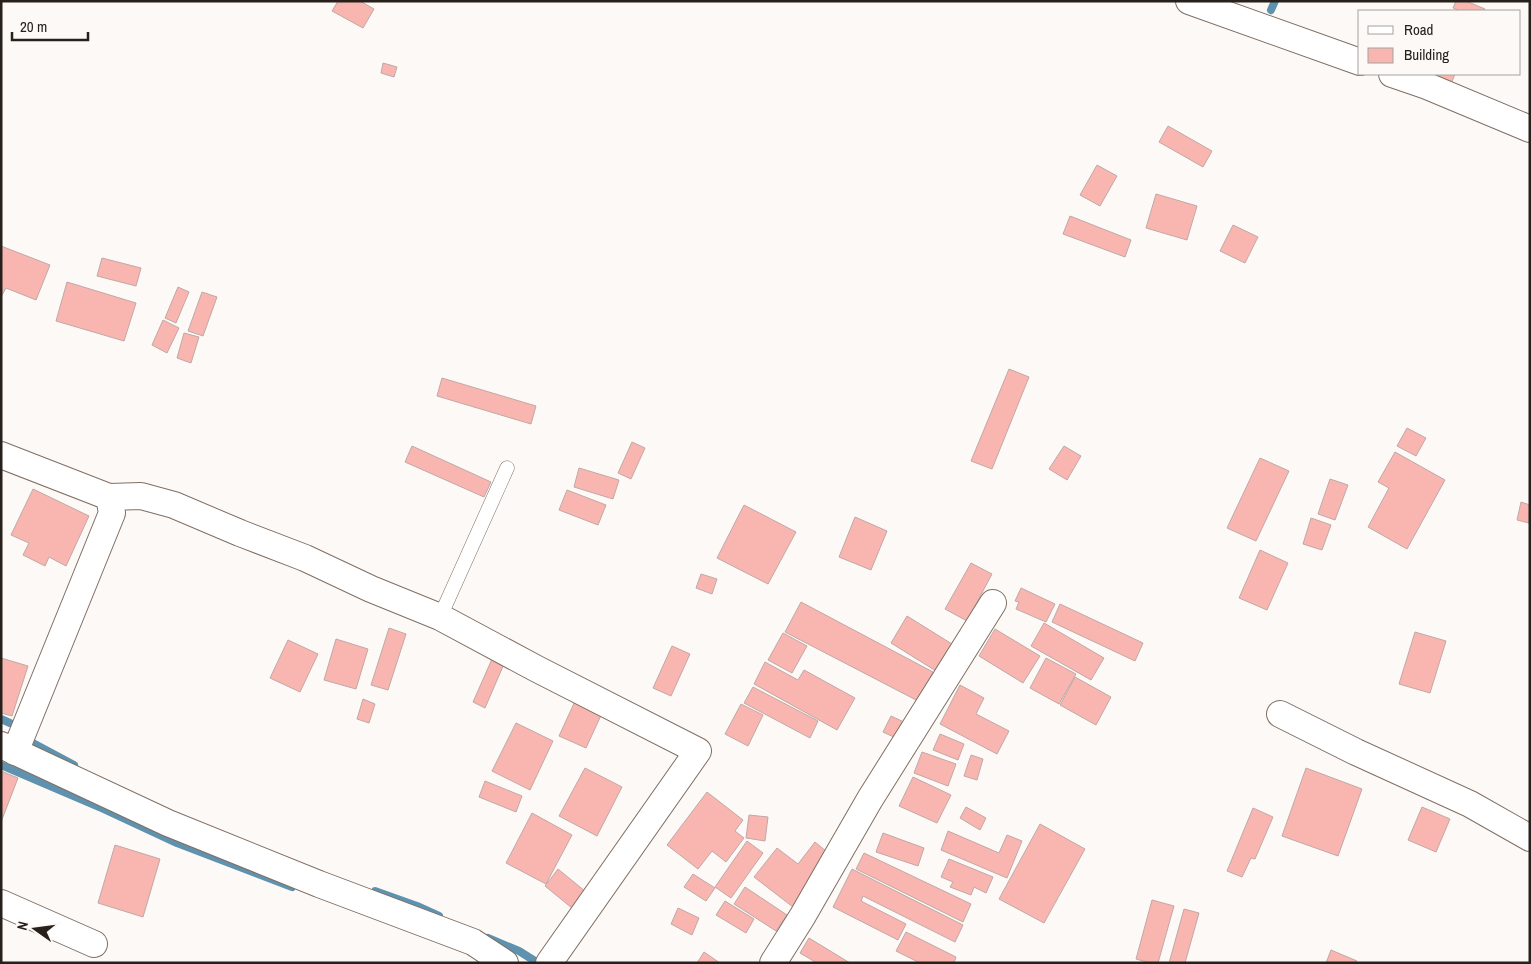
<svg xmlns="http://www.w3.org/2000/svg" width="1531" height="964" font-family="'Archivo Narrow',sans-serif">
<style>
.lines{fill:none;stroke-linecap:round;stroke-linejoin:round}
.stream{stroke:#5e92af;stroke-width:8}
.building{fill:#f9b6b0;stroke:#c0a8a6}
.service-casing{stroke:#806f63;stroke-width:15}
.minor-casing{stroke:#806f63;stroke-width:28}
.service{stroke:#fff;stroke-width:14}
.minor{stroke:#fff;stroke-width:26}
</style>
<rect width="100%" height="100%" fill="#fdf9f6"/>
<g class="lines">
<!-- stream -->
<g class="stream">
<path d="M1271,10L1275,1"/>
<path d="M1,719L10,723"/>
<path d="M31,735V742L74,765"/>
<path d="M1,765L104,809L177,843L292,887"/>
<path d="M375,891L417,906L439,916"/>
<path d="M488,938L519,951L538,963"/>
</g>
</g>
<!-- building -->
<g class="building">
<path d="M338,1H360L374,9L363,28L332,11Z"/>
<path d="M1456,1H1466L1485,9L1484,11H1460L1453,8Z"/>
<path d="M383,63L397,67L394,77L381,73Z"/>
<path d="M1411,74H1455L1449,89Z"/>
<path d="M1168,126L1212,151L1203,167L1159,142Z"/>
<path d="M1097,165L1117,176L1100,206L1080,195Z"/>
<path d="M1156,194L1197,206L1187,240L1146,228Z"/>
<path d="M1070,216L1131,240L1125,257L1063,234Z"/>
<path d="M1233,225L1258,237L1245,263L1220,251Z"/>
<path d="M1,246L50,265L36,300L6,288L1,297Z"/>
<path d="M102,258L141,268L136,286L97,276Z"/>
<path d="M67,282L136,303L124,341L56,321Z"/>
<path d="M178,287L189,292L176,323L165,318Z"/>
<path d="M202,292L217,297L203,336L188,331Z"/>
<path d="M163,320L179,328L167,353L152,345Z"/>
<path d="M184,333L199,337L191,363L177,358Z"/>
<path d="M1009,369L1029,377L992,469L971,461Z"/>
<path d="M442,378L536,406L531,424L437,396Z"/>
<path d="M1407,428L1426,438L1416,456L1397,446Z"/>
<path d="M632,442L645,448L631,479L618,473Z"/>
<path d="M412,446L491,482L484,497L405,462Z"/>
<path d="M1064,446L1081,456L1067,480L1049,469Z"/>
<path d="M1395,452L1445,480L1407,549L1368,527L1389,488L1378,482Z"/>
<path d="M1260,458L1289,471L1256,541L1227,528Z"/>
<path d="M579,468L619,480L613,499L574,487Z"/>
<path d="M1330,479L1348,485L1335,520L1318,514Z"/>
<path d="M33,489L89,516L66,566L49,557L45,566L23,555L29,543L11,535Z"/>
<path d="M567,490L606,505L598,525L559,510Z"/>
<path d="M1521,502L1530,505L1529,523L1517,520Z"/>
<path d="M744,505L796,532L768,584L717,558Z"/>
<path d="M855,517L887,531L871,570L839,557Z"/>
<path d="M1311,518L1331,525L1322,550L1303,544Z"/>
<path d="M1260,550L1288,563L1267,610L1239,598Z"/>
<path d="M971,563L992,574L967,621L945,609Z"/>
<path d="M701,574L717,579L712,594L696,588Z"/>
<path d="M1021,588L1055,604L1046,622L1016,609L1019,602L1015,601Z"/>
<path d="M801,602L933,672L918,701L785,632Z"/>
<path d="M1060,604L1143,643L1135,661L1052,622Z"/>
<path d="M907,616L952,644L936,671L891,643Z"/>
<path d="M1044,623L1104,658L1091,680L1031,646Z"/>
<path d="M389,628L406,634L388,690L371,685Z"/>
<path d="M995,629L1040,656L1023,683L979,656Z"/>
<path d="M1415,632L1446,641L1430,693L1399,684Z"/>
<path d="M783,633L807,646L792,673L768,660Z"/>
<path d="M336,639L368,649L356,689L324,680Z"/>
<path d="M288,640L318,654L300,692L270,678Z"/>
<path d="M672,646L690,654L671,696L653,688Z"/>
<path d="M1,658L28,666L12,716L1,713Z"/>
<path d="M1046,658L1076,674L1059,704L1030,688Z"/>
<path d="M492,659L504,664L485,708L473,702Z"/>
<path d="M765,662L798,680L804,670L855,698L837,730L754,684Z"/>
<path d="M1075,677L1111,697L1096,725L1060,705Z"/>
<path d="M960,685L984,698L976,714L1009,731L997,754L940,724Z"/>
<path d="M753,687L818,721L810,738L744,703Z"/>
<path d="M363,699L375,704L369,723L357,719Z"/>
<path d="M576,699L603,711L586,748L559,736Z"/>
<path d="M741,704L763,715L748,746L725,734Z"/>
<path d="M891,716L906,723L898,739L883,732Z"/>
<path d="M516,723L553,741L530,790L492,771Z"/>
<path d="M940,734L964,744L958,760L933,750Z"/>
<path d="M922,752L956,764L948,786L914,773Z"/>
<path d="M971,755L983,759L977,780L964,776Z"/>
<path d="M585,768L622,787L597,836L559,816Z"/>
<path d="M1306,768L1362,789L1338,856L1282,836Z"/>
<path d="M1,771L18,778L1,822Z"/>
<path d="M913,777L951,795L937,823L899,806Z"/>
<path d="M485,781L522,796L516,812L479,797Z"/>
<path d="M707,792L743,820L735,831L744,838L726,862L712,851L698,869L667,845Z"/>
<path d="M966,807L986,818L980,830L960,818Z"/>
<path d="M1422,807L1450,819L1436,852L1408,840Z"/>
<path d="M1253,808L1273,817L1255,859L1251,858L1242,877L1227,871Z"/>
<path d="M532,813L572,835L546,884L506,863Z"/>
<path d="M749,815L768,817L765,841L746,838Z"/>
<path d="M1040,824L1085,849L1044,923L999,899Z"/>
<path d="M948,831L999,853L1007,835L1022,841L1007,878L941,850Z"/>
<path d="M883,833L924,848L918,866L876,852Z"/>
<path d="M747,841L763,853L731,898L715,887Z"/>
<path d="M815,842L832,856L793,907L754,877L777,848L798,864Z"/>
<path d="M115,845L160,859L143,917L98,903Z"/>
<path d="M864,853L971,904L963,922L856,869Z"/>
<path d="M949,859L993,877L986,893L974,887L971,895L950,887L953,882L941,877Z"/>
<path d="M558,869L591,896L578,913L545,886Z"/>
<path d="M852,869L963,925L955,942L863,896L861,901L906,924L898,940L833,907Z"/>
<path d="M693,874L715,888L706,901L684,887Z"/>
<path d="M745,887L787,915L776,931L734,904Z"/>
<path d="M1152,900L1174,906L1158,963H1150L1136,959Z"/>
<path d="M725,901L754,919L746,933L716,915Z"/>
<path d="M678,908L699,918L692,935L671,924Z"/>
<path d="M1184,909L1199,913L1185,963H1169Z"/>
<path d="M906,932L956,957L954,963H920L896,951Z"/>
<path d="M809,938L850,963H817L800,953Z"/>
<path d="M1331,950L1357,961L1356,963H1326Z"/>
<path d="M704,952L720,963H697Z"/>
</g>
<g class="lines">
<defs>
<path id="service" d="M440,617L507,468"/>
<g id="minor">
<path d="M1189,1L1360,62"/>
<path d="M1392,74L1427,86L1530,129"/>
<path d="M1,455L109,497L112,513L15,752"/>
<path d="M109,497L141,496L174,505L240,533L305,558L371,589L440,617L537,669L698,751L549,963"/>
<path d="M1280,714L1356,752L1470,804L1530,838"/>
<path d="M1,745L168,823L319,884L473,942L505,963"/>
<path d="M1,903L94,944"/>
<path d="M773,963L802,917L870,799L993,603"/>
</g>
</defs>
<!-- service casing -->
<use href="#service" class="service-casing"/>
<!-- minor casing -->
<use href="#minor" class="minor-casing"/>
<!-- service -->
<use href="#service" class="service"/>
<!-- minor -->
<use href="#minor" class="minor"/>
</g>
<!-- border -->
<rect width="1531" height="964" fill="none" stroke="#27201b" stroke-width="5"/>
<!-- legend -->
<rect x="1358" y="10" width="162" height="65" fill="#fdf9f6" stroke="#a7a29e"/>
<rect x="1368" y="26" width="25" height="8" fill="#ffffff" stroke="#a7a29e"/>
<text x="1404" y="35" font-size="15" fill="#27201b">Road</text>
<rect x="1368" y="48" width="25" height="15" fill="#f9b6b0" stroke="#a7a29e"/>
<text x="1404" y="60" font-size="15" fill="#27201b">Building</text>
<!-- north arrow -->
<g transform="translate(35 929) rotate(284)" stroke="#fdf9f6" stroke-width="4" paint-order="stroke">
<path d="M0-4L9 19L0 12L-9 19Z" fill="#27201b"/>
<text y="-8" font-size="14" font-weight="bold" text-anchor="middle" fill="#27201b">N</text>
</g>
<!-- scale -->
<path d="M12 32v8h76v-8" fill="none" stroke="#27201b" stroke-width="2.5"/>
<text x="20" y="32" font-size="15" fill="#27201b" stroke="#fdf9f6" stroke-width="4" paint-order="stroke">20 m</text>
</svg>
